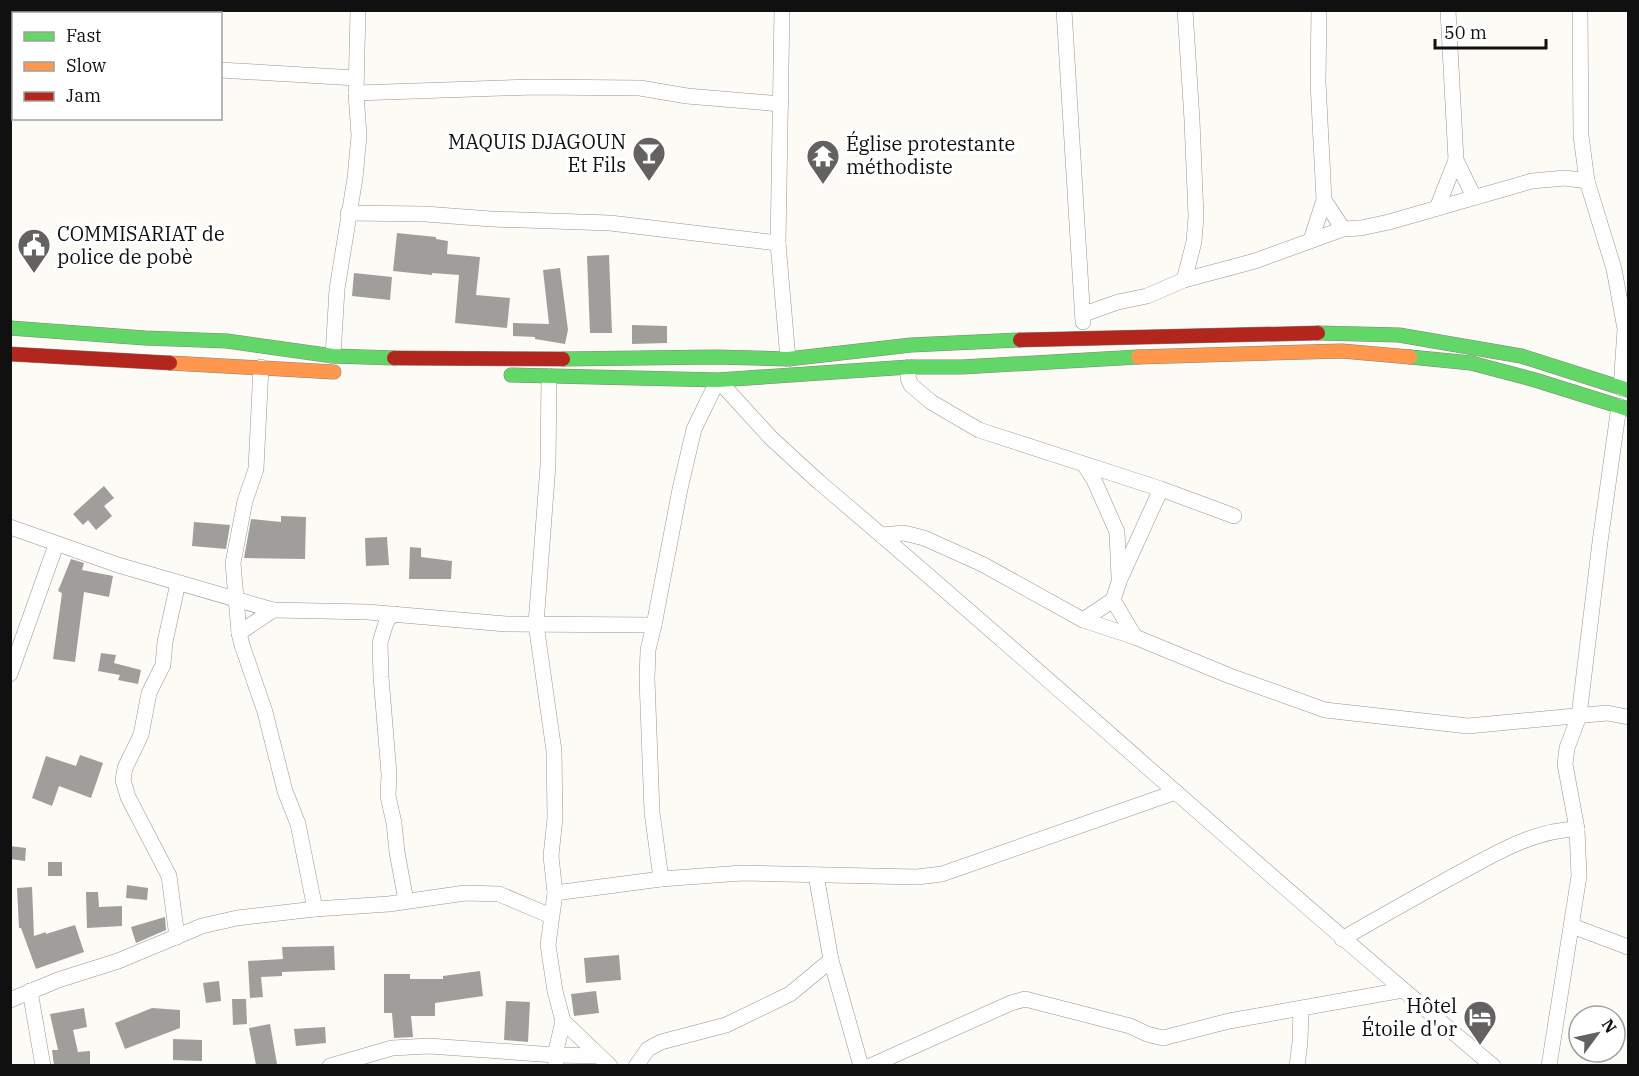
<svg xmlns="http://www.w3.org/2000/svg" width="1639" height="1076" font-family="'IBM Plex Serif',serif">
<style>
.building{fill:#a09e9b}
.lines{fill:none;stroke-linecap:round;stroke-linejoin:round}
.street-casing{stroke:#969694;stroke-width:16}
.fast-casing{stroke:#848381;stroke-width:15}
.slow-casing{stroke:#848381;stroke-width:15}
.jam-casing{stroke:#848381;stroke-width:15}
.street{stroke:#fffefe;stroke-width:15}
.fast{stroke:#63d668;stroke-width:14}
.slow{stroke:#ff974d;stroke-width:14}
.jam{stroke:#b3261e;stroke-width:14}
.labels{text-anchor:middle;stroke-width:6;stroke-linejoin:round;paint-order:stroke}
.poi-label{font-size:20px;fill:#101010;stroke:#fff;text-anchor:end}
</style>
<rect width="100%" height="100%" fill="#fcfbf6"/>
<!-- building -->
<g class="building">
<path d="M397,233L436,237V239L448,241L447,254L480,257L476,295L510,298L507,328L455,323L459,275L432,273V275L393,271Z"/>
<path d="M609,255L612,333H590L587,256Z"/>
<path d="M560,268L568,330L565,344L535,339V337L513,336V323L549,324L543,270Z"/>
<path d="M354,273L392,277L390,300L352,296Z"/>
<path d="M632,325L667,326V343L632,344Z"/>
<path d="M104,486L114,498L104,506L112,516L96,530L88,520L83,525L73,514Z"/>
<path d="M281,516L306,517L305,559L244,558L251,519L281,522Z"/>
<path d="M194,522L230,525L226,549L192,546Z"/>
<path d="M387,537L389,565L366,566L365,538Z"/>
<path d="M410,547L421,548V557L452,561L451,579H409Z"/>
<path d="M71,559L84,563L82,570L113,576L109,597L84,592L75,662L53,659L62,593L58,591Z"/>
<path d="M101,653L116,655L114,663L141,670L138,684L118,680L120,675L98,671Z"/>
<path d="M80,755L103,763L91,798L59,786L52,806L32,798L46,756L76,766Z"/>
<path d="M10,846L26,848L25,861L10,859Z"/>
<rect x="48" y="862" width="14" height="14"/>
<path d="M127,885L148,888L147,900L126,898Z"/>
<path d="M32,887L34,936L46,932V934L75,925L84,952L36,969L21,928H19L17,888Z"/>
<path d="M86,892H98L99,907L122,906V926L87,928Z"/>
<path d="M165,917L166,930L136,943L131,927Z"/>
<path d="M334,946L335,970L282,972V976L261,977L263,997L250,998L248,961L283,959L282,947Z"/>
<path d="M619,955L621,980L586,983L584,958Z"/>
<path d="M480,971L483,996L435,1003V1016H411L413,1037L394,1038L392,1013H384V974H410V979H443V976Z"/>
<path d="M219,981L221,1001L206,1003L203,983Z"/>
<path d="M596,991L599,1013L574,1016L571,994Z"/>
<path d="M232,999H246L247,1024L233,1025Z"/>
<path d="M506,1001L530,1002L528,1042L504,1040Z"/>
<path d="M84,1008L87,1027L73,1030L78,1052L90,1051V1065H54L52,1050H58L50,1014Z"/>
<path d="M152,1008L180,1010V1028L125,1049L115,1023Z"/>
<path d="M270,1024L277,1064L256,1065L249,1028Z"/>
<path d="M325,1027L326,1043L296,1046L294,1029Z"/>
<path d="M173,1039L202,1040V1061L173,1060Z"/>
</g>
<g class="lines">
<defs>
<g id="street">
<path d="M782,10L778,243L788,359"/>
<path d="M1064,10L1083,322"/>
<path d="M1448,10L1456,160L1474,197"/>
<path d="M1580,10L1581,136L1587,181L1614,269L1625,329L1621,388"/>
<path d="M10,47L14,48"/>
<path d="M220,70L356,78"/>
<path d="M356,93L534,87L640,88L687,96L781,104"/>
<path d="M1324,200L1343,229"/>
<path d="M1437,208L1456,160"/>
<path d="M348,213L425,214L491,219L610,223L778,243"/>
<path d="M1311,240L1324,200L1318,82L1319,10"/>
<path d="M1184,280L1194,242L1196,216L1192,120L1185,10"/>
<path d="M1084,314L1118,302L1147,296L1184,280L1255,261L1343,229L1361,228L1389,222L1532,181L1565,178L1587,181"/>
<path d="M333,356L337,289L355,178L359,136L356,93L358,10"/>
<path d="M261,367L256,469L245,501L233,563L239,633L242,645L265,712L285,791L298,824L315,909"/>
<path d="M909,367L908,378L911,385L931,402L979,430L1161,489L1234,516"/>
<path d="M549,376L548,465L536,624L554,751L555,818L551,856L555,893L548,945L555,991L563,1021L610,1066"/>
<path d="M1085,466L1094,480L1117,532L1119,578"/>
<path d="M10,527L118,565L273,610L368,612L506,624L654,625"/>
<path d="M882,535L904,533L924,538L982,564L1083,620L1135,637L1230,676L1325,710L1468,726L1607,713L1628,717"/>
<path d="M1113,600L1135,637"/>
<path d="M394,614L388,619L385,626L380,643L381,677L389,774L388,796L394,823L397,852L406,901"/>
<path d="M1083,620L1113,600L1120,579L1161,489"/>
<path d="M239,633L273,610"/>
<path d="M10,674L56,545"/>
<path d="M816,875L831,960L861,1066"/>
<path d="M661,879L652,812L647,679L648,650L654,625L680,489L694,429L718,380L771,438L819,482C1046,674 1265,875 1493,1066"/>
<path d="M555,893L661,879L742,873L917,877L942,874L1176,792"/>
<path d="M1572,926L1628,947"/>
<path d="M177,937L169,876L128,797L123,780L125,768L141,735L149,693L163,665L165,642L178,583"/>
<path d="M1342,939C1378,918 1414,898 1450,878C1490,857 1531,830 1577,829"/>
<path d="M30,991L43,1066"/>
<path d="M10,1000L58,980L118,961L202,926L237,918L315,909L389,904L465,893L499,894L551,916"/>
<path d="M556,1065L555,1055L599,1056"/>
<path d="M330,1066L392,1048L429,1046L555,1055L563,1021"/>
<path d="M636,1066L648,1049L661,1042L726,1025L790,994L831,960"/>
<path d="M870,1066L1011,1003L1025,999L1130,1026L1147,1034L1163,1038L1229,1021L1403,990"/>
<path d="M1297,1066L1300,1042L1301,1009"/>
<path d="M1549,1066L1579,876L1577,829L1565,764L1567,748L1579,716L1600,542L1619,406"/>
</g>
<g id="fast">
<path d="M10,328L145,338L227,341L333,356L394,358"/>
<path d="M1318,333L1399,335L1521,356L1628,390"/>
<path d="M1410,357L1471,363L1535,380L1628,409"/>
<path d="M563,359L716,357L788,359L911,345L1020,340"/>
<path d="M511,375L718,380L909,367H962L1138,357"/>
</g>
<g id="slow">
<path d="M1138,357L1342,351L1410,357"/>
<path d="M170,363L334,372"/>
</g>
<g id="jam">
<path d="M1020,340L1318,333"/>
<path d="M10,354L170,363"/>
<path d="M394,358L563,359"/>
</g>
</defs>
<!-- street casing -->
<use href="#street" class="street-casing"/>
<!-- fast casing -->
<use href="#fast" class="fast-casing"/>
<!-- slow casing -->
<use href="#slow" class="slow-casing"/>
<!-- jam casing -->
<use href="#jam" class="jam-casing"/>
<!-- street -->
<use href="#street" class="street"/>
<!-- fast -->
<use href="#fast" class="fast"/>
<!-- slow -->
<use href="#slow" class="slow"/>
<!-- jam -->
<use href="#jam" class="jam"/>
</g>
<!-- icons -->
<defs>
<symbol id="bar-pin" viewBox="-11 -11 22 30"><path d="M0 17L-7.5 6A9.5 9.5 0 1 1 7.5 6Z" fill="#636260" stroke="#fff"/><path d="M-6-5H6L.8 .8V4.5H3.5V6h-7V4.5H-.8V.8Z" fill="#fff"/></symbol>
<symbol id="temple-pin" viewBox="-11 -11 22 30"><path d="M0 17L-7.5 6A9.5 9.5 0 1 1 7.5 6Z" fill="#636260" stroke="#fff"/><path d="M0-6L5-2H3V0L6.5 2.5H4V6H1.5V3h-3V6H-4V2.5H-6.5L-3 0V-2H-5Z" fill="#fff"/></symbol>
<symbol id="civic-pin" viewBox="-11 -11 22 30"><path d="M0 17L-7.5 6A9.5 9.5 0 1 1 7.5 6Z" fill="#636260" stroke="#fff"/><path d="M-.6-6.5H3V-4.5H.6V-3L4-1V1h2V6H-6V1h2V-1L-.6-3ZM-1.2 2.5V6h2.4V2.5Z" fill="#fff"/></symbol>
<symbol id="hotel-pin" viewBox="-11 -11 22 30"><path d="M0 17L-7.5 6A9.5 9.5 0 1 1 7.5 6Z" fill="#636260" stroke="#fff"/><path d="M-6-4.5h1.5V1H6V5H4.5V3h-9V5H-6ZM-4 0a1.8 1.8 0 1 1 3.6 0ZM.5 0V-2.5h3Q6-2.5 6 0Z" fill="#fff"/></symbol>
</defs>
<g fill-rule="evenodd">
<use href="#bar-pin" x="630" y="134" width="38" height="52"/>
<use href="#temple-pin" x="804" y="137" width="38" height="52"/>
<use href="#civic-pin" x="15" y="226" width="38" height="52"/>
<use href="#hotel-pin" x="1461" y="998" width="38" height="52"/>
</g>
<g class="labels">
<!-- poi labels -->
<g class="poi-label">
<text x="626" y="149">MAQUIS DJAGOUN<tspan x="626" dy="23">Et Fils</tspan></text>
<text x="846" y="151" text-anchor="start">Église protestante<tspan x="846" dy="23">méthodiste</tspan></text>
<text x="57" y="241" text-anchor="start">COMMISARIAT de<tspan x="57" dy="23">police de pobè</tspan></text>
<text x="1457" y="1013">Hôtel<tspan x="1457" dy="23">Étoile d'or</tspan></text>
</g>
</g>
<!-- border -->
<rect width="1639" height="1076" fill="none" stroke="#101010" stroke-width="24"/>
<!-- legend -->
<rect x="12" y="12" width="210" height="108" fill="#ffffff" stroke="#9f9f9f" stroke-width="1.5"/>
<rect x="24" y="32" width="30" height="9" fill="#63d668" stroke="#9f9f9f" stroke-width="1.5"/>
<text x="66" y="42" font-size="18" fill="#101010">Fast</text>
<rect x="24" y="62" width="30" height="9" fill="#ff974d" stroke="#9f9f9f" stroke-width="1.5"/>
<text x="66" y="72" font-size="18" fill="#101010">Slow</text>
<rect x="24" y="92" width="30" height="9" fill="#b3261e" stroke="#9f9f9f" stroke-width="1.5"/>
<text x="66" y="102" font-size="18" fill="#101010">Jam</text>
<!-- north arrow -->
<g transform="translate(1597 1034) rotate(57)"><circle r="28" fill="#ffffff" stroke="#9f9f9f" stroke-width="1.5"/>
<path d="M0-4.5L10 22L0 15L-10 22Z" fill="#636260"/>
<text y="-9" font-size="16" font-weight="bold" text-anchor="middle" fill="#101010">N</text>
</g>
<!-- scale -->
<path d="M1435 39v9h111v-9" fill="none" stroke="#101010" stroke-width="3"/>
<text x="1444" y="39" font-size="18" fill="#101010" stroke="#ffffff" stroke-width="4.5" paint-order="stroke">50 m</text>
</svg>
